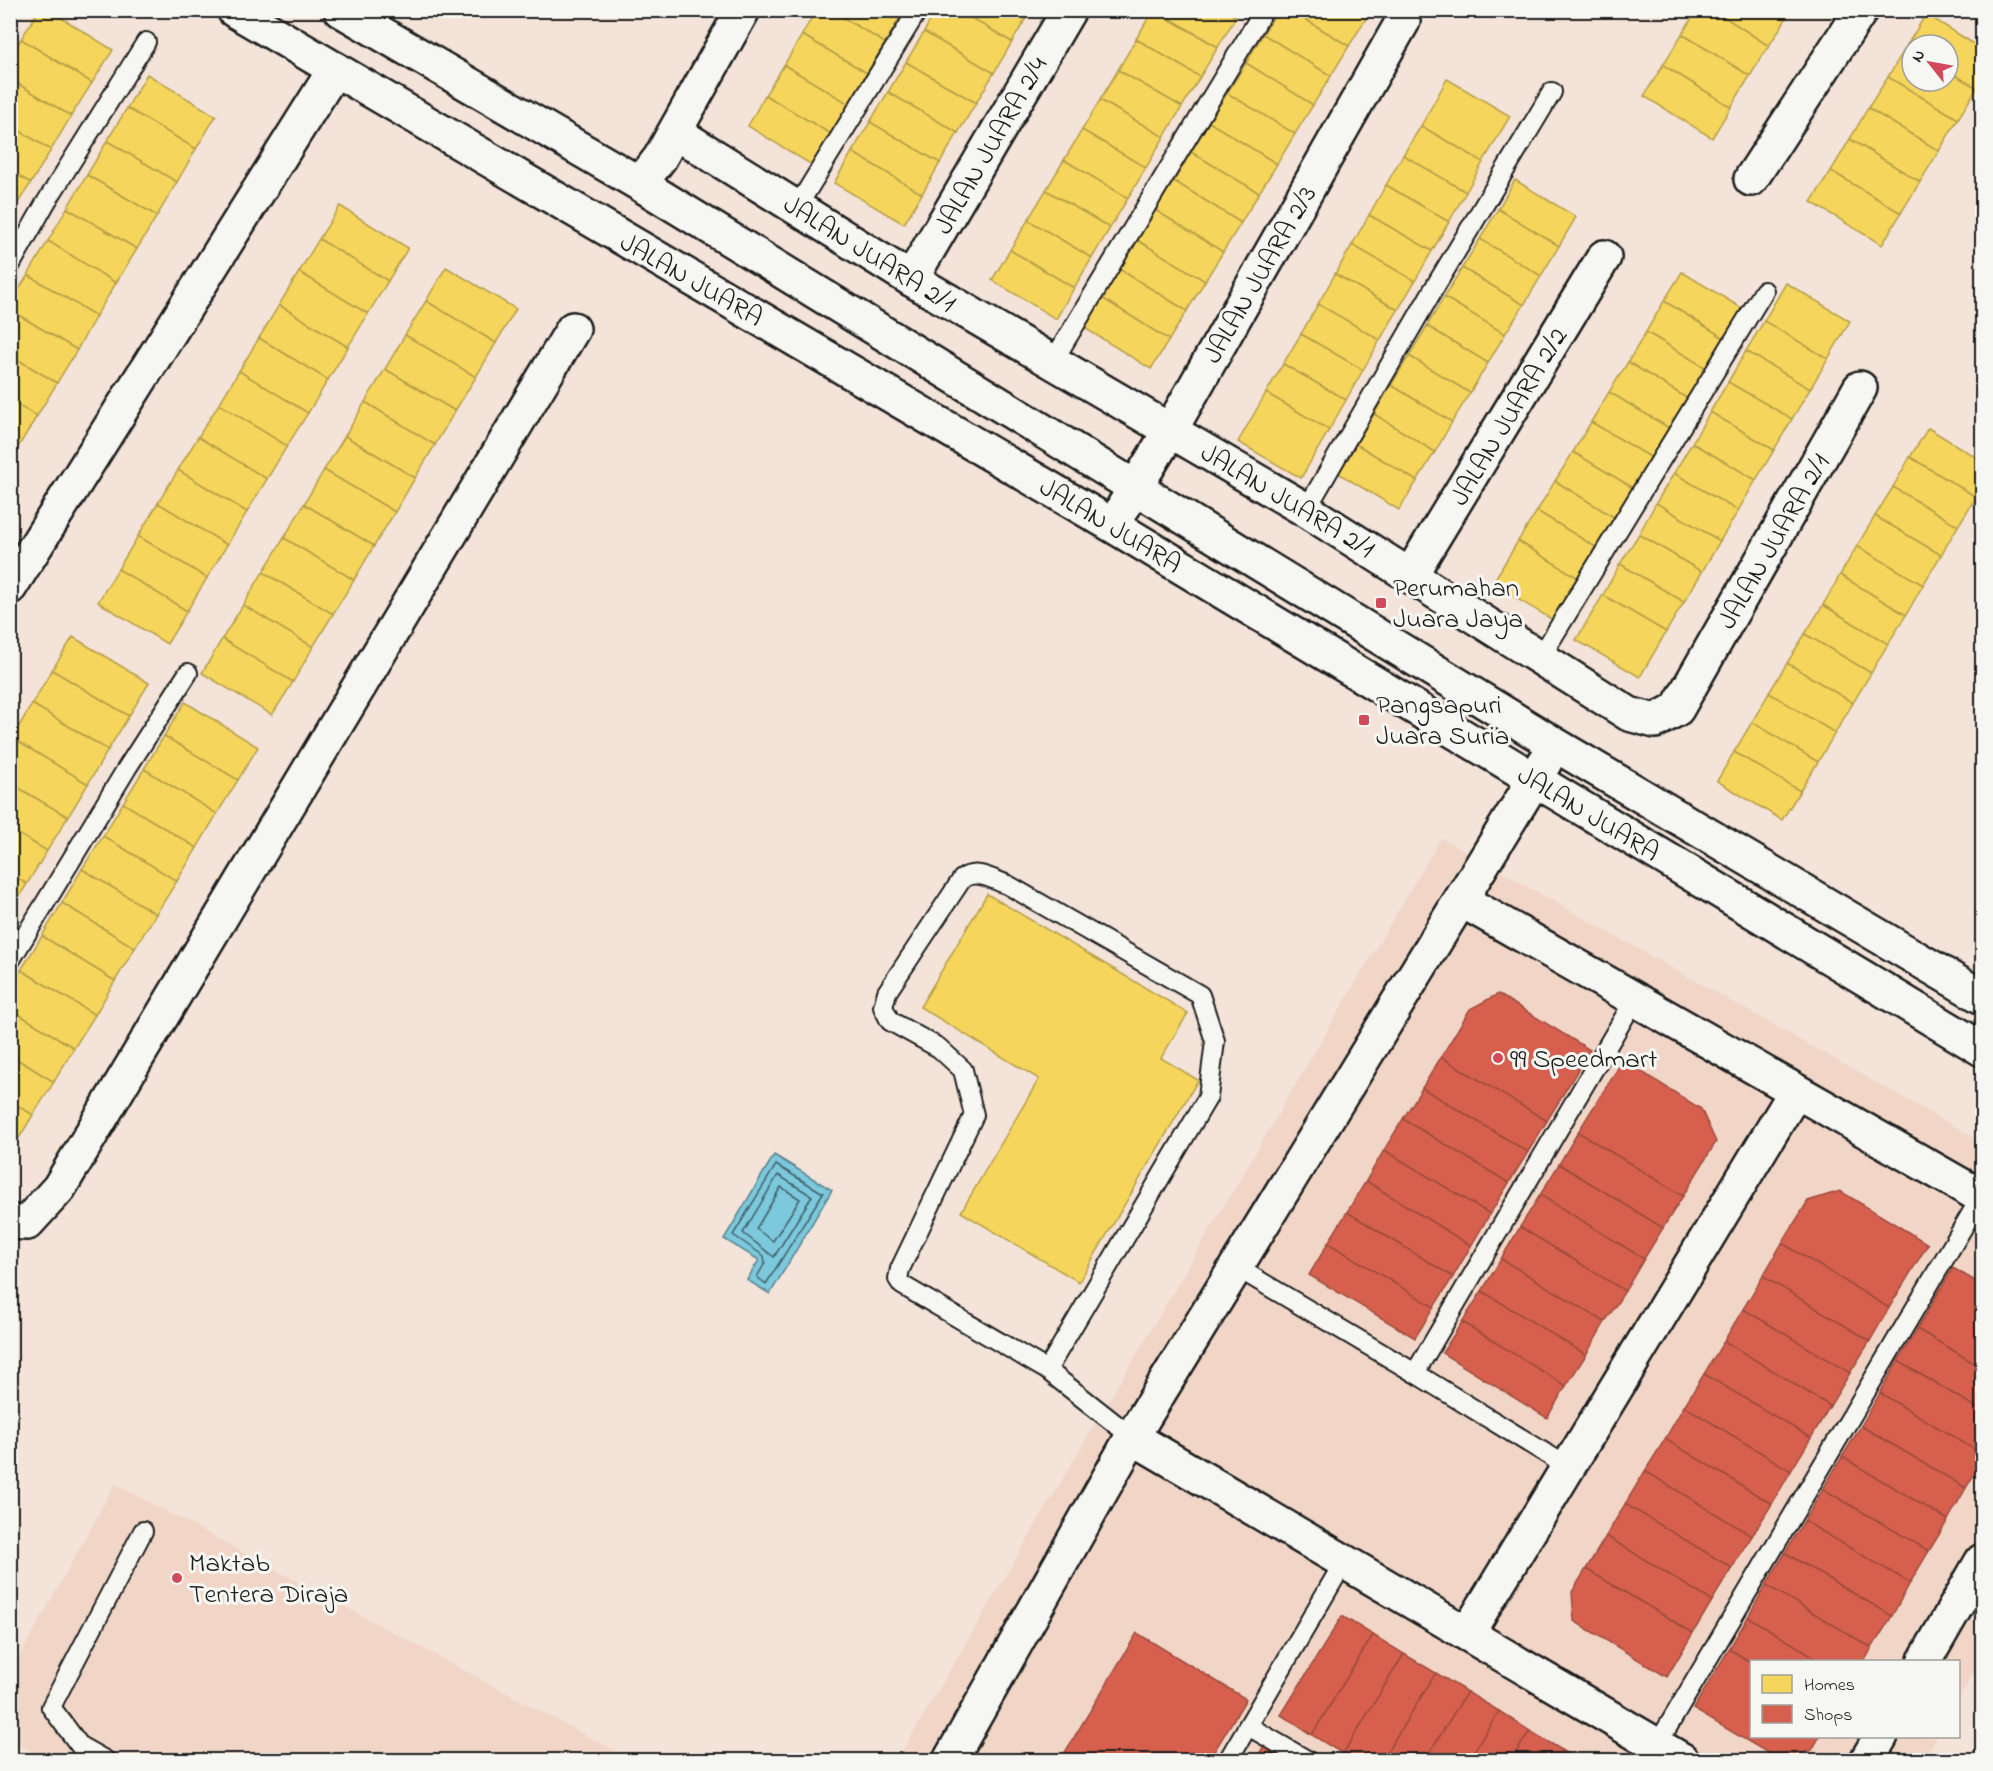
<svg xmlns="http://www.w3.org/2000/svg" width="1993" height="1771" font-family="'Indie Flower',sans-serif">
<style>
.built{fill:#f1d6c8}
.water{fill:#7cc8dc;stroke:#56838f;stroke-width:1.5}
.homes{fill:#f6d55c;stroke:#b59e49;stroke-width:1.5}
.shops{fill:#d6604d;stroke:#9e4c3e;stroke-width:1.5}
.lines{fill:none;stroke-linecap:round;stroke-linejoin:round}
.shore{stroke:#426169;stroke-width:1.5}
.service-casing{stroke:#1c1c1c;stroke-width:22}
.minor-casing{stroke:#1c1c1c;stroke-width:38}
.service{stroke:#f6f6f2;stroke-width:18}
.minor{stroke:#f6f6f2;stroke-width:33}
.poi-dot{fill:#d1495b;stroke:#f6f6f2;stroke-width:2}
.labels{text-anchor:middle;stroke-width:6;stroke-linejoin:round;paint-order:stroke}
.street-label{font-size:27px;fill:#1c1c1c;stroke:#f6f6f2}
.poi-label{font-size:27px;fill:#1c1c1c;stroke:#f6f6f2;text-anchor:start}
</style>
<rect width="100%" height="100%" fill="#f3e3d9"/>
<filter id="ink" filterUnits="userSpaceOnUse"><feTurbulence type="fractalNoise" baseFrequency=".0167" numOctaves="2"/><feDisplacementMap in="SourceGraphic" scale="12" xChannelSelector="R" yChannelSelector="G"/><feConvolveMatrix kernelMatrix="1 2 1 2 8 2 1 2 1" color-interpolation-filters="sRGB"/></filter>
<g filter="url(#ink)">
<!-- built -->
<g class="built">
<path d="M1441,838L1982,1142V1658L1959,1699L1958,1662H1752V1736L1937,1737L1923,1760H897Z"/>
<path d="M115,1484L632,1760H44L11,1738V1672Z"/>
</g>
<!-- water -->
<path class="water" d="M774,1155L832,1190L770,1294L747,1280L759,1260L724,1239Z"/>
<!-- homes -->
<g class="homes">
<path d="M39,10H49L113,50L92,83L21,39Z"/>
<path d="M816,10H831L885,43L867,73L802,35Z"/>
<path d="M831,10H901L903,12L885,43Z"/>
<path d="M936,10H958L1012,42L994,73L924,32Z"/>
<path d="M958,10H1027L1030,12L1012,42Z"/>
<path d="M1153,10L1218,47L1200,77L1136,39Z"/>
<path d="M1156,10H1225L1236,17L1218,47Z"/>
<path d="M1225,10H1240L1236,17Z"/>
<path d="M1278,10H1290L1349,46L1331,76L1263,34Z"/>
<path d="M1290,10H1357L1367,17L1349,46Z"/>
<path d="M1357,10H1371L1367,17Z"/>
<path d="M1697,10H1714L1769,46L1750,76L1682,34Z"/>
<path d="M1714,10H1783L1789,14L1769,46Z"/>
<path d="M1926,14L1982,49V80L1977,88L1948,71V45H1912V49L1907,45Z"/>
<path d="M924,32L994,73L976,103L906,62Z"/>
<path d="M1263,34L1331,76L1313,105L1246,63Z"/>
<path d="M1682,34L1750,76L1731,107L1663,65Z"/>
<path d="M802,35L867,73L849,104L784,65Z"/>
<path d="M21,39L92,83L71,116L10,79V56Z"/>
<path d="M1136,39L1200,77L1182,107L1118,70Z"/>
<path d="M1907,45L1912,49V81H1948V71L1977,88L1958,119L1888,77Z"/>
<path d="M906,62L976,103L958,133L888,92Z"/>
<path d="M1246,63L1313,105L1295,134L1227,93Z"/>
<path d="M784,65L849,104L831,134L765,95Z"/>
<path d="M1663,65L1731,107L1712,138L1644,96Z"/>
<path d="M1118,70L1182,107L1164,137L1100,100Z"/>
<path d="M147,74L216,116L196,149L127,108Z"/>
<path d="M1888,77L1958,119L1939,151L1868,108Z"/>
<path d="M10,79L71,116L51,150L10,125Z"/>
<path d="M1447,79L1510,116L1483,162L1421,126Z"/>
<path d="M888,92L958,133L940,163L870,122Z"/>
<path d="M1227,93L1295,134L1277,164L1209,122Z"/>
<path d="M765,95L831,134L812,165L748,126Z"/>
<path d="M1100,100L1164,137L1146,168L1082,130Z"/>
<path d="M127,108L196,149L177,182L107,141Z"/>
<path d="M1868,108L1939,151L1920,182L1850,139Z"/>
<path d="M870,122L940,163L922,194L852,152Z"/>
<path d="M1209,122L1277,164L1259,193L1191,152Z"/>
<path d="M10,125L51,150L31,183L10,171Z"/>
<path d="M1421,126L1483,162L1466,192L1403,155Z"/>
<path d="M1082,130L1146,168L1128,198L1064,160Z"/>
<path d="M1850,139L1920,182L1901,213L1831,171Z"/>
<path d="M107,141L177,182L157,216L87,175Z"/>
<path d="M852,152L922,194L904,224L834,183Z"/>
<path d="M1191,152L1259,193L1241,223L1174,181Z"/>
<path d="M1403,155L1466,192L1449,222L1386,185Z"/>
<path d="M1064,160L1128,198L1110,228L1046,190Z"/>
<path d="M10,171L31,183L10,215Z"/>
<path d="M1831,171L1901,213L1882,245L1811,202Z"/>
<path d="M87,175L157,216L137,249L67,208Z"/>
<path d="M1515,180L1576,217L1559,246L1498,209Z"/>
<path d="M1174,181L1241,223L1223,252L1155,210Z"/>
<path d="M1386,185L1449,222L1432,251L1369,215Z"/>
<path d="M1046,190L1110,228L1092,258L1028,220Z"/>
<path d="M340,206L408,248L388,281L319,239Z"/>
<path d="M67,208L137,249L116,283L48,241Z"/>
<path d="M1498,209L1559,246L1541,276L1480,239Z"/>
<path d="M1155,210L1223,252L1205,281L1137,240Z"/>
<path d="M1369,215L1432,251L1415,281L1352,245Z"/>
<path d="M1028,220L1092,258L1074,288L1010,250Z"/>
<path d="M319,239L388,281L368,314L299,272Z"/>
<path d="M1480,239L1541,276L1524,305L1462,268Z"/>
<path d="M1137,240L1205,281L1187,311L1119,269Z"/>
<path d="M48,241L116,283L96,316L28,275Z"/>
<path d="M1352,245L1415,281L1398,310L1335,274Z"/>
<path d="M1010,250L1074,288L1056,319L992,280Z"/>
<path d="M446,267L516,309L496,343L426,301Z"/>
<path d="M1462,268L1524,305L1505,334L1444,297Z"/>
<path d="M1119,269L1187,311L1169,340L1102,298Z"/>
<path d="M299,272L368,314L348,347L279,305Z"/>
<path d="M1682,272L1743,309L1724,338L1664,301Z"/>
<path d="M1335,274L1398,310L1380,340L1318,304Z"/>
<path d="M28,275L96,316L77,350L10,310V303Z"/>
<path d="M1786,283L1850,321L1828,359L1764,321Z"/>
<path d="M1444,297L1505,334L1488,363L1427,326Z"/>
<path d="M1102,298L1169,340L1151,369L1083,327Z"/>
<path d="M426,301L496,343L476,377L405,335Z"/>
<path d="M1664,301L1724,338L1706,368L1646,332Z"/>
<path d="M1318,304L1380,340L1363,370L1301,334Z"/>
<path d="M279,305L348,347L328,380L259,338Z"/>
<path d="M10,310L77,350L57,383L10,355Z"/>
<path d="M1764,321L1828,359L1810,389L1746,351Z"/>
<path d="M1427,326L1488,363L1470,393L1409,356Z"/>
<path d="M1646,332L1706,368L1688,399L1628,362Z"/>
<path d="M1301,334L1363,370L1346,400L1283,364Z"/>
<path d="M405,335L476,377L455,411L385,369Z"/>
<path d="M259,338L328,380L308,413L239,371Z"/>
<path d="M1746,351L1810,389L1792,419L1728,382Z"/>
<path d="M10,355L57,383L37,416L10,401Z"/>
<path d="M1409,356L1470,393L1452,422L1391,385Z"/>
<path d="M1628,362L1688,399L1669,428L1609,392Z"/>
<path d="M1283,364L1346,400L1329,430L1266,393Z"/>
<path d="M385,369L455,411L435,445L365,402Z"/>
<path d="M239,371L308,413L287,446L219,404Z"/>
<path d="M1728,382L1792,419L1774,450L1710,412Z"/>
<path d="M1391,385L1452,422L1435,452L1374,414Z"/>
<path d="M1609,392L1669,428L1652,458L1591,422Z"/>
<path d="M1266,393L1329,430L1301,478L1238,442Z"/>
<path d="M10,401L37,416L17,449L10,446Z"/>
<path d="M365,402L435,445L415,478L345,436Z"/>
<path d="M219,404L287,446L267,479L198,437Z"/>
<path d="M1710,412L1774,450L1756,480L1692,443Z"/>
<path d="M1374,414L1435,452L1417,481L1356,444Z"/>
<path d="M1591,422L1652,458L1633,488L1573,452Z"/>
<path d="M1928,428L1982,461V486L1976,497L1910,457Z"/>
<path d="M345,436L415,478L395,512L324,470Z"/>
<path d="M198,437L267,479L247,512L178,470Z"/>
<path d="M1692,443L1756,480L1738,511L1674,473Z"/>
<path d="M1356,444L1417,481L1399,510L1338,473Z"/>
<path d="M10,446L17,449L10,461Z"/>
<path d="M1573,452L1633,488L1615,518L1555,481Z"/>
<path d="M1910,457L1976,497L1958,526L1893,487Z"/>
<path d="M178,470L247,512L227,545L158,503Z"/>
<path d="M324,470L395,512L374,546L304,504Z"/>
<path d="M1674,473L1738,511L1720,541L1656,503Z"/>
<path d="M1555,481L1615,518L1597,548L1537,511Z"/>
<path d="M1893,487L1958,526L1941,555L1875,516Z"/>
<path d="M158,503L227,545L207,578L138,536Z"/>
<path d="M1656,503L1720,541L1702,572L1639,534Z"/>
<path d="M304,504L374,546L354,580L284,538Z"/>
<path d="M1537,511L1597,548L1578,578L1518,541Z"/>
<path d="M1875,516L1941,555L1923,585L1857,546Z"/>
<path d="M1639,534L1702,572L1684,602L1620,564Z"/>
<path d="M138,536L207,578L187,611L118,569Z"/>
<path d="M284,538L354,580L333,614L263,572Z"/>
<path d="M1518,541L1578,578L1553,620L1492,584Z"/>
<path d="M1857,546L1923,585L1906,615L1840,575Z"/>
<path d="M1620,564L1684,602L1666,632L1603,595Z"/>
<path d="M118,569L187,611L167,644L98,602Z"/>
<path d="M263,572L333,614L313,647L243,605Z"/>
<path d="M1840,575L1906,615L1888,644L1823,605Z"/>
<path d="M1603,595L1666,632L1640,677L1576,640Z"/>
<path d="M243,605L313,647L293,682L222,639Z"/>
<path d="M1823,605L1888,644L1871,673L1805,634Z"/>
<path d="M1805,634L1871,673L1853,703L1787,663Z"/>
<path d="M73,637L149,683L129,716L52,670Z"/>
<path d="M222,639L293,682L272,715L202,673Z"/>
<path d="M1787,663L1853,703L1835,733L1769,693Z"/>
<path d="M52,670L129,716L108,750L32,704Z"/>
<path d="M1769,693L1835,733L1818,762L1752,722Z"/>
<path d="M185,702L258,747L238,780L164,736Z"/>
<path d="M32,704L108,750L88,784L12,738Z"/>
<path d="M1752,722L1818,762L1800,791L1734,752Z"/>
<path d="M164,736L238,780L217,814L144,769Z"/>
<path d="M12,738L88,784L68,817L10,783Z"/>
<path d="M1734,752L1800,791L1782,820L1717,781Z"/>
<path d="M144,769L217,814L197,848L123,803Z"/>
<path d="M10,783L68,817L47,851L10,829Z"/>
<path d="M123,803L197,848L177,881L103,836Z"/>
<path d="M10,829L47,851L27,884L10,874Z"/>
<path d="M103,836L177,881L156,914L82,869Z"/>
<path d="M82,869L156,914L135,948L62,903Z"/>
<path d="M10,874L27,884L10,911Z"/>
<path d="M987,894L1188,1013L1161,1058L1198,1080L1079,1282L961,1212L1039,1079L920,1007Z"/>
<path d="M62,903L135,948L115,981L42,936Z"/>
<path d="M42,936L115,981L95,1015L21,970Z"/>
<path d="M21,970L95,1015L74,1048L10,1009V987Z"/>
<path d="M10,1009L74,1048L54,1082L10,1055Z"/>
<path d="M10,1055L54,1082L33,1115L10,1101Z"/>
<path d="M10,1101L33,1115L13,1148L10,1147Z"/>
</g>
<!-- shops -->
<g class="shops">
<path d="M1498,994L1590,1050L1547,1121L1441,1057L1470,1009Z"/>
<path d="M1441,1057L1547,1121L1528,1152L1422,1088Z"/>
<path d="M1623,1060L1701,1109L1716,1142L1683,1196L1578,1132Z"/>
<path d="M1422,1088L1528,1152L1509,1183L1403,1119Z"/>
<path d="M1403,1119L1509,1183L1490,1214L1384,1150Z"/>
<path d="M1578,1132L1683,1196L1663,1228L1559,1164Z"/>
<path d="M1384,1150L1490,1214L1471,1246L1366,1181Z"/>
<path d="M1559,1164L1663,1228L1644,1259L1540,1195Z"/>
<path d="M1366,1181L1471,1246L1453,1277L1347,1212Z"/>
<path d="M1840,1191L1928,1244L1889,1308L1782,1243L1808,1201Z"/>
<path d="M1540,1195L1644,1259L1625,1291L1520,1227Z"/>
<path d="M1347,1212L1453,1277L1434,1307L1328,1243Z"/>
<path d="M1520,1227L1625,1291L1605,1322L1501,1259Z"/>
<path d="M1328,1243L1434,1307L1415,1338L1309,1275Z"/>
<path d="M1782,1243L1889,1308L1870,1341L1763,1276Z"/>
<path d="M1501,1259L1605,1322L1586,1355L1482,1291Z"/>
<path d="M1953,1268L1982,1285V1368L1917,1329Z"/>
<path d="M1763,1276L1870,1341L1850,1373L1743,1309Z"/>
<path d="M1482,1291L1586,1355L1566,1386L1462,1322Z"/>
<path d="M1743,1309L1850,1373L1830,1406L1724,1341Z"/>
<path d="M1462,1322L1566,1386L1547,1418L1442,1353Z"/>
<path d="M1917,1329L1982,1368V1411L1898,1361Z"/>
<path d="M1724,1341L1830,1406L1811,1438L1704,1374Z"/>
<path d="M1898,1361L1982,1411V1454L1880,1393Z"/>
<path d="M1704,1374L1811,1438L1791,1471L1684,1406Z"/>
<path d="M1880,1393L1982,1454V1461L1966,1488L1861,1426Z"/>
<path d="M1684,1406L1791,1471L1772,1504L1665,1439Z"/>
<path d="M1861,1426L1966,1488L1948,1520L1842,1457Z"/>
<path d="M1665,1439L1772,1504L1752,1536L1645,1471Z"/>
<path d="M1842,1457L1948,1520L1929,1551L1823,1489Z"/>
<path d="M1645,1471L1752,1536L1732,1568L1625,1504Z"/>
<path d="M1823,1489L1929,1551L1910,1583L1804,1521Z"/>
<path d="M1625,1504L1732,1568L1712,1601L1606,1536Z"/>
<path d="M1804,1521L1910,1583L1892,1616L1785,1553Z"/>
<path d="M1606,1536L1712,1601L1693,1633L1586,1569Z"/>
<path d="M1785,1553L1892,1616L1872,1648L1766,1585Z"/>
<path d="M1586,1569L1693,1633L1667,1677L1574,1621L1572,1592Z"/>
<path d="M1766,1585L1872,1648L1864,1662H1823L1748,1617Z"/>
<path d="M1342,1616L1373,1635L1312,1735L1281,1715Z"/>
<path d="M1748,1617L1823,1662L1752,1663L1729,1649Z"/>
<path d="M1137,1633L1246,1699L1209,1760H1074L1064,1754Z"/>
<path d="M1373,1635L1404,1654L1343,1754L1312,1735Z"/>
<path d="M1729,1649L1752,1663V1736H1820L1812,1750L1778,1759L1693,1709Z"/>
<path d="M1404,1654L1436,1673L1382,1760H1354L1343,1754Z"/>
<path d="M1436,1673L1467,1692L1425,1760H1382Z"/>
<path d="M1467,1692L1499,1711L1469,1760H1425Z"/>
<path d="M1499,1711L1530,1731L1511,1760H1469Z"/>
<path d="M1530,1731L1562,1750L1555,1760H1511Z"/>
<path d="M1264,1746L1288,1760H1255Z"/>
<path d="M1562,1750L1579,1760H1555Z"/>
</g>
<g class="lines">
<!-- shore -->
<g class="shore">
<path d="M776,1165L823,1193L766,1284L757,1277L765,1263L764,1256L733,1235Z"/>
<path d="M778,1175L812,1196L774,1257L743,1233Z"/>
<path d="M781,1187L800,1199L773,1241L756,1229Z"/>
</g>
<defs>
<g id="service">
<path d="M797,207L918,10"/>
<path d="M10,266L45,204L146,42"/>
<path d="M1052,363L1264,10"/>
<path d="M1306,510L1433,290L1552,92"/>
<path d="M1540,658L1764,291"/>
<path d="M10,961L127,768L188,673"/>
<path d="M1236,1267L1415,1373L1635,999"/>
<path d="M1047,1370L1208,1097L1215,1041L1200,995L1008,885C993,880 976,868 962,879L887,992L883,1007L890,1021L939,1048L963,1070L974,1115L900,1269L898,1279L902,1285L1047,1370L1132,1437"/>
<path d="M1415,1373L1568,1467"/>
<path d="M1248,1726L1307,1760"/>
<path d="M1657,1745L1981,1197"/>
<path d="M105,1760L80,1746L51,1707L143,1531"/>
<path d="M1228,1760L1344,1562"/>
</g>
<g id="minor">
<path d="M234,10L1112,525L1982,1049"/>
<path d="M341,10L640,184L1554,744L1982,997"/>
<path d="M675,132L911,279L1306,510L1629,714L1655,721L1677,709L1860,388"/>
<path d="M1751,179L1861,10"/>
<path d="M640,184L660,158L743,10"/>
<path d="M911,279L1069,10"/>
<path d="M1124,506L1171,429L1403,21"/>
<path d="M1411,574L1604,257"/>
<path d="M10,587L335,69"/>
<path d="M1461,900L1982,1197"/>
<path d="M10,1222L27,1223L59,1188L573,329"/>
<path d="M1132,1437L1682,1760"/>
<path d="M1467,1634L1796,1091"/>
<path d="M1924,1662L1982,1561"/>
<path d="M950,1760L1132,1437L1545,762"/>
<path d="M1867,1760L1881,1736"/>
</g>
</defs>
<!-- service casing -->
<use href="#service" class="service-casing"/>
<!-- minor casing -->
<use href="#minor" class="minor-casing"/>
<!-- service -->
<use href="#service" class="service"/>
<!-- minor -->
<use href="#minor" class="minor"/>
</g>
</g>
<!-- markers -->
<g class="poi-dot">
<rect x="1375" y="597" width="12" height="12" rx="3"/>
<rect x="1358" y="714" width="12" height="12" rx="3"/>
<circle cx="1498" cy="1058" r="6"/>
<circle cx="177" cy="1578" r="6"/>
</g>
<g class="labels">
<!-- street labels -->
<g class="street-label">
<text transform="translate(990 145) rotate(-60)" y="9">JALAN JUARA 2/4</text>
<text transform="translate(870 253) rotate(32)" y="9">JALAN JUARA 2/1</text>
<text transform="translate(1259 274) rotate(-60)" y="9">JALAN JUARA 2/3</text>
<text transform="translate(692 279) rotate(30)" y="9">JALAN JUARA</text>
<text transform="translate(1508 416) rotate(-59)" y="9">JALAN JUARA 2/2</text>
<text transform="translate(1288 500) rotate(31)" y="9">JALAN JUARA 2/1</text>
<text transform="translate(1111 525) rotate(31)" y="9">JALAN JUARA</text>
<text transform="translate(1773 541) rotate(-60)" y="9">JALAN JUARA 2/1</text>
<text transform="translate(1589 813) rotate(31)" y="9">JALAN JUARA</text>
</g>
<!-- poi labels -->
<g class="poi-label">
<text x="1393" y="596">Perumahan<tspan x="1393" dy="31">Juara Jaya</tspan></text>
<text x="1376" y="713">Pangsapuri<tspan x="1376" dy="31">Juara Suria</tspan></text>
<text x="1510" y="1067">99 Speedmart</text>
<text x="189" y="1571">Maktab<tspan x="189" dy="31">Tentera Diraja</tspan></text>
</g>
</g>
<!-- margin -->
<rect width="1993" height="1771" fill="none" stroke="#f6f6f2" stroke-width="36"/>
<rect x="18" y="18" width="1957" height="1735" fill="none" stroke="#1c1c1c" stroke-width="2" filter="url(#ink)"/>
<!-- legend -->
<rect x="1750" y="1660" width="210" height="78" fill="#f6f6f2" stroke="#9f9f9c" stroke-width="1.5"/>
<rect x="1762" y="1675" width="30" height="18" fill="#f6d55c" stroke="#9f9f9c" stroke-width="1.5"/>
<text x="1804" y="1690" font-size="18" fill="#1c1c1c">Homes</text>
<rect x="1762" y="1705" width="30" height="18" fill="#d6604d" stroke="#9f9f9c" stroke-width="1.5"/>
<text x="1804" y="1720" font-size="18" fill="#1c1c1c">Shops</text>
<!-- north arrow -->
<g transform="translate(1930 63) rotate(301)"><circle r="28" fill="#f6f6f2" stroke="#9f9f9c" stroke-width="1.5"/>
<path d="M0-4.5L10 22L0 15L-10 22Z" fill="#d1495b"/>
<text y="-9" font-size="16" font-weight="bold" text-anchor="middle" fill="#1c1c1c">N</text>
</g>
</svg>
